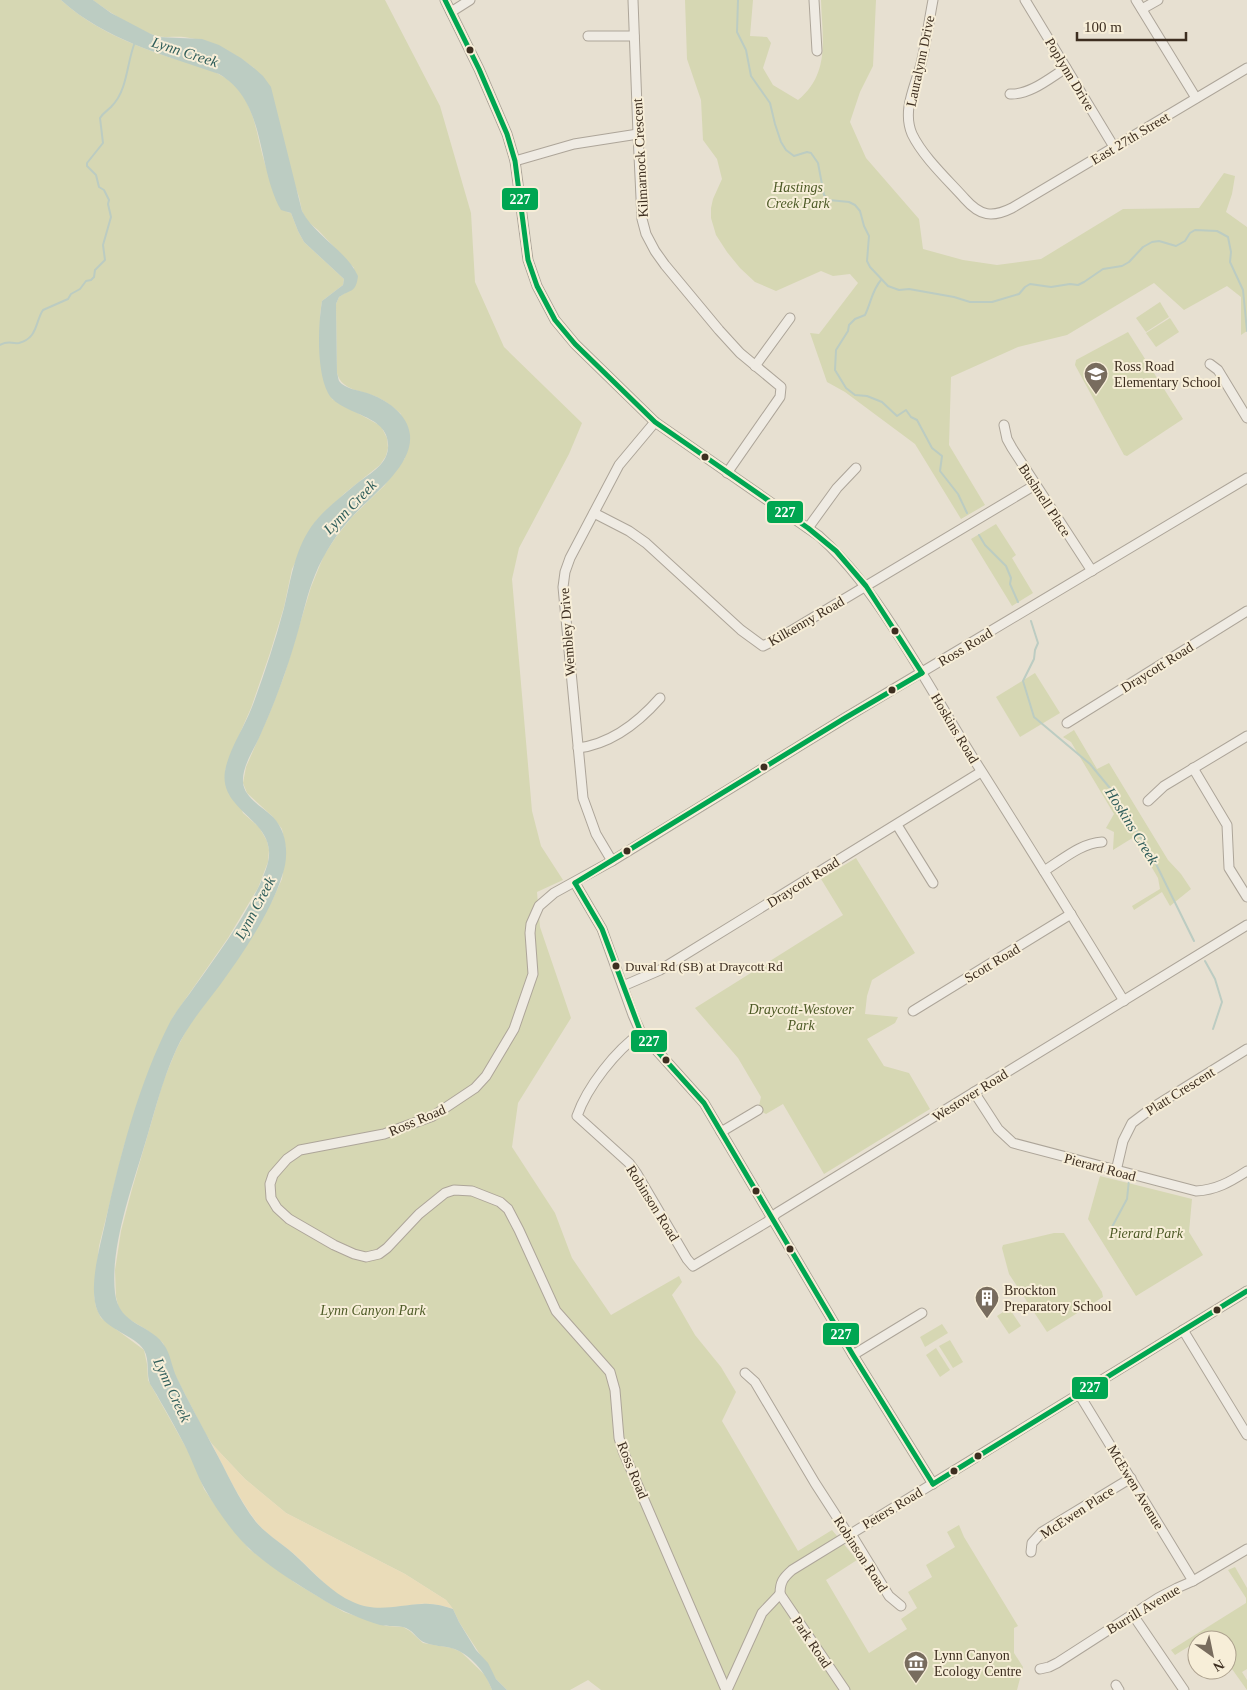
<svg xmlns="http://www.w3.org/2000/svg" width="1247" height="1690" font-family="'Times New Roman',serif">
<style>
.green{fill:#d6d7b3}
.sand{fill:#eadcb9}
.water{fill:#bcccc2}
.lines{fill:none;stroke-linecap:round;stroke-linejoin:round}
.stream{stroke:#bcccc2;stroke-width:2}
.minor-casing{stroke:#ada599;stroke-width:11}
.minor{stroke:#efebe3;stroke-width:9}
.bus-1-casing{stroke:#f7eed8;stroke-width:9}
.bus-1{stroke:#00a651;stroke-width:5}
.bus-dot{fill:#3d2e20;stroke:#f7eed8;stroke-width:2}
.labels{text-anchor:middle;stroke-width:4;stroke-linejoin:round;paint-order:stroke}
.bus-label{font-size:13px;fill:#3d2e20;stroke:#f7eed8;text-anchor:start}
.street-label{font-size:14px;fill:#3d2e20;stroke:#f7eed8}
.park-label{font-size:14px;font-style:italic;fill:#4d5a26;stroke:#f7eed8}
.poi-label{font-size:14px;fill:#3d2e20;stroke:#f7eed8;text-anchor:start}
.water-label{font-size:15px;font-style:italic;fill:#2f5d5a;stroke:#f7eed8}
.line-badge{stroke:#f7eed8;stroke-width:2}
.badge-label{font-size:14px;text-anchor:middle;font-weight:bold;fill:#fff}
</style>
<rect width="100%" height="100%" fill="#e7e0d1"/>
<!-- green -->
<g class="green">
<path d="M0,0H61C88,25 125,42 160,54C186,64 220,67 238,89C256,111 257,138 265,164C270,180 280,196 287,212L291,213L298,231L304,242L344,279L343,285L322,301L320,315L321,364L332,399L381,426L387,438L388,448L386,456L380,465L345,493L316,521L292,569L284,607L270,653L251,708L237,740L225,771L243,813L259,827L267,841L269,850L268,862L258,888L228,938L173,1017L147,1077L124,1146L99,1246L94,1295L96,1307L101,1318L144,1350L147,1364L148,1380L193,1460L204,1489L222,1515L249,1549L297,1584L344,1612L386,1626L403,1627L410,1631L423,1643L452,1648L461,1652L486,1676L492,1690H0Z"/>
<path d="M93,0H385L440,106L471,213L475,282L504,347L582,423L569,454L519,548L512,579L532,811L541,846L563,880L537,892L540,927L571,1018L518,1103L512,1147L555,1213L572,1258L611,1315L679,1276L682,1282L672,1295L695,1335L721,1367L736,1392L722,1421L798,1551L832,1530L857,1560L826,1580L869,1653L907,1629L901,1619L917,1608L908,1592L932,1577L926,1565L955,1547L947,1532L959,1525L964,1537L1018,1626L1014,1628V1653L1023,1667L1017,1690H601L588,1680L570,1690H507L496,1679L459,1622L453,1609L446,1600L405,1574L286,1513L245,1479L212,1444L205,1433L174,1373L163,1343L147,1330L127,1318L119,1309L116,1297L115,1270L121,1231L132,1189L163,1082L176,1050L189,1025L227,974L242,952L272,901L282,879L286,850L282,829L272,816L247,793L243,783L246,767L270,712L284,676L311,587L324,555L336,537L352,517L384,486L405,458L401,414C394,408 387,402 379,398C364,390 342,392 337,373L336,304L339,297L345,293L354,268L318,230L307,221L302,211L299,197L254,68C232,51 212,41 184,37C176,36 166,38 157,36C141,32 107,11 93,0Z"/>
<path d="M685,0H753L750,36L767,37L771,43L763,68L773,85L798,100C831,73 822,37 821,0H876L873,66L860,92L850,122L866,158L919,219L923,249L963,260L997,265L1041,259L1123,209L1199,208L1224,173L1235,176L1232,194L1226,212L1247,227V331L1241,335V297L1227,286L1184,310L1154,283L1067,335L1018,347L951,377L949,445L985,505L961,519L915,444L845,392L827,382L810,333L819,334L858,283L850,274L833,276L821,271L776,291L755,282L740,268L727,252L716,235L711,218V208L713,199L722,179L717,159L703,140L701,100L687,59Z"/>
<path d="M1160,302L1169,317L1146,332L1136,318Z"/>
<path d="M1170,318L1179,332L1156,347L1146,333Z"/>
<path d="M1128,332L1183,419L1127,456L1124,455L1075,365L1076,360Z"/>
<path d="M996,524L1016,555L1012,558L1033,593L1012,606L971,539Z"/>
<path d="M1035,673L1060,713L1020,737L996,697Z"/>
<path d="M1074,730L1097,769L1109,763L1168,860L1181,874L1191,889L1170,906L1162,892L1134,910L1132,906L1160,889L1158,878L1134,837L1113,850L1114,832L1106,828L1114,814L1071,742L1063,737Z"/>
<path d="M856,858L915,953L872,980L867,996L865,1014L898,1017L895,1023L867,1039L884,1066L909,1073L930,1109L824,1174L783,1104L766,1114L758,1110L761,1097L738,1058L695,1008L843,915L821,879Z"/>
<path d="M1100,1176L1192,1199L1189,1232L1203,1255L1136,1296L1088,1219Z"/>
<path d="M1054,1233H1064L1102,1292L1103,1297L1047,1332L1009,1274L1002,1248L1003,1245Z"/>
<path d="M1009,1308L1021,1326L1009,1334L997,1316Z"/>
<path d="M942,1324L948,1333L925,1347L920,1337Z"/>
<path d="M950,1340L963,1362L953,1368L939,1346Z"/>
<path d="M936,1348L950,1370L940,1377L926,1355Z"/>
<path d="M1235,1567L1247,1588V1669L1242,1672L1247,1680V1690L1227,1662V1640H1213L1209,1634L1175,1655L1171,1650L1246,1603V1598L1228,1570Z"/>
</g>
<!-- sand -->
<path class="sand" d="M212,1444L245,1479L286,1513L405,1574L446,1600L453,1609C442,1605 431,1603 419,1604C401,1606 384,1611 366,1607C336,1601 315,1572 293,1553C280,1542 265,1534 255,1520C238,1497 225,1470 212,1444Z"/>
<!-- water -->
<path class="water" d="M61,0H93L111,13L149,33L158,37L202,39L219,45L241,58L254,68L263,76L271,87L302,211C315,236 346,250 358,276C356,293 351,289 339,297L336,304L337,373C338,376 338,378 339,381C345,389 358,390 367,393C386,399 408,414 410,435C413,466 372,495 353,516C337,533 324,553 315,575C307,594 303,615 297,635C287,670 274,705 259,738C253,751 242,767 243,782C244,798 263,807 273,817C288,833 289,857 282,876C271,912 242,955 220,985C204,1006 187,1026 176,1050C162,1081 154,1114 144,1147C131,1190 110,1248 115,1293C119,1327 152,1323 166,1348C171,1357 172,1368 177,1378C188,1401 201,1424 213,1447C227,1472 238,1499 256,1522C268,1536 285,1545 298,1558C314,1573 332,1593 353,1602C376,1613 398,1605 422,1604C433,1603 443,1606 453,1609L459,1622L476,1650L488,1663L496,1679L507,1690H492C486,1673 470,1653 451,1648C443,1646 434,1646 426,1643C417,1640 415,1632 406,1628C398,1625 388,1627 380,1625C361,1619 342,1611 325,1601C300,1586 275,1571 253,1552C235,1536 218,1512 206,1491C197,1476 192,1459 184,1444C176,1429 168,1414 159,1399C156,1393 153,1389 150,1384C146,1374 150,1360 144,1350C135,1335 106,1330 98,1312C87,1288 101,1244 106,1219C121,1152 139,1083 170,1022C177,1009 187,998 195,986C218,954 243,920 260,884C264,874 270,862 269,851C267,818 219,808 225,771C229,749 244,728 252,707C264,675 275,642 284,608C291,580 294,552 311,527C322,511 340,498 355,485C367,475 387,466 388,448C391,413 340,416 328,393C317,372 318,331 321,308L322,301L343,285L344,279L304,242L298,231L291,213L281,210C256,166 267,102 219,74C164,55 105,40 61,0Z"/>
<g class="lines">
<!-- stream -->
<g class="stream">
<path d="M738,0L737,32L746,50L751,76L770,103L775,124L781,142L786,150L794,156L807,152L811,153L818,163L824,195L829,200L849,202L855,205L860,211L864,226L869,236L867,261L870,267L888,286L899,290L909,289L954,297L970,302H992L1019,294L1025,287L1030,284L1051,287L1070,284L1078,285L1084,282L1103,269L1122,266L1129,262L1143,247L1152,242L1159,241L1176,246L1185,241L1190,233L1195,230L1217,231L1228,237L1231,252L1230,262L1243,290L1247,331"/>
<path d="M881,280C872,290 871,303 865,315L855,319L849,325L848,331L836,350L835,370L846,388L855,395L867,396L882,402L897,416L906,410L911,417L917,420L932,448L942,456L940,471L958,494L967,513"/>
<path d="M0,345C9,340 11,344 19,343C38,338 35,322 43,310L68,299L71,294L80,289L86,281L91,280L94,277L95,270L105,260L103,245L111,217L108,204L109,200L104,190L99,187L96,175L87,166V163L103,143L100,118C103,113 107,111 111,107C116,102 121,93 123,87C128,73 129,57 135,42"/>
<path d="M979,535L985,545L1006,566L1011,578L1010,584L1018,602"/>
<path d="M1031,621L1038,643L1035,650L1034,659L1023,681L1034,717L1090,764L1114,793L1155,862L1194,941"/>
<path d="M1205,961L1215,979L1222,1002L1213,1029"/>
<path d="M1112,1227L1127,1199L1129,1180"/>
</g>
<defs>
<g id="minor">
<path d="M445,0L479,69L507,134L515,161L528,260L537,286L555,320L575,344L655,422L819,536C849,563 871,593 893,627C924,674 951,724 982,772C1030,848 1077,924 1124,1001"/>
<path d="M633,0L638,134L642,219L646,234L655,251L665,265L719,330L740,353L781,387L780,397L727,473"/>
<path d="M814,0L817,51"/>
<path d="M933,0C929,21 926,43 921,64C915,87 902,110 912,134C923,157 948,180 965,199C980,216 992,218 1012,208L1247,68"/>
<path d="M1025,0L1114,147"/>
<path d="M1136,0L1196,98"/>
<path d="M1142,9L1158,0"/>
<path d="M451,12L470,0"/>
<path d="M588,36H634"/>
<path d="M1010,94C1030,95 1050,78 1066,68"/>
<path d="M515,161L574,144L638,134"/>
<path d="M1210,364L1218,370L1247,418"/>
<path d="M755,366L790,318"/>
<path d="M1004,425L1007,439L1012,448L1092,571"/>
<path d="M594,513L629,531L646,543L741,630L763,646L779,638L1035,485"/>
<path d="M808,528L837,488L856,468"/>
<path d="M1067,723L1247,611"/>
<path d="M578,748C611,744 638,723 660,698"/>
<path d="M1193,768L1227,825L1229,868L1247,897"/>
<path d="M1148,801L1164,786L1247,736"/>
<path d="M897,825L933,883"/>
<path d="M612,861L596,834L583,798L563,587L565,572L570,558L619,465L655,422"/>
<path d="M1044,871C1062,860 1081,843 1102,842"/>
<path d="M575,883L602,929L633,1015L641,1033L704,1103L853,1355L933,1484"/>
<path d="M623,986L660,970L981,772"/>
<path d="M913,1011L1071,914"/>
<path d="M641,1033C616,1050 587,1087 577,1116L629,1163L637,1174L687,1259L693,1266L767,1222L777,1213L1247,925"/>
<path d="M974,1092L998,1129L1013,1143L1196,1191C1216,1190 1230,1182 1247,1171"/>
<path d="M721,1132L758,1110"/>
<path d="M1116,1171L1123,1141L1132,1123L1152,1108L1247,1049"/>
<path d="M1183,1330L1247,1435"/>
<path d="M853,1355L922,1313"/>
<path d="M745,1373L755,1382L815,1483L846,1531L853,1537L889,1596L901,1606"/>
<path d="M1079,1394L1193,1581"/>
<path d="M1031,1552L1032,1543L1042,1532L1131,1478"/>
<path d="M780,1594C780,1582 783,1578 792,1570L1247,1291"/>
<path d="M780,1594L845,1690"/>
<path d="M1133,1615L1184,1690"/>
<path d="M1040,1669L1049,1667L1057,1663L1158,1598L1177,1588L1193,1581L1247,1549"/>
<path d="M1116,1685L1119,1690"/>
<path d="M726,1690L623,1451L619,1438L615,1390L610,1372L556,1311L519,1230L508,1209L500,1202L472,1191L454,1190L445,1193L419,1214L387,1248L379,1254L366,1257L354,1254L334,1245L289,1219L277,1208L271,1198L270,1184L273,1175L287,1159L300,1150L384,1134L433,1116L475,1088L486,1076L514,1029L533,974L530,933L531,924L539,906L554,893L612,861L845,718L1247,478"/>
<path d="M727,1690L762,1613L780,1594"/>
</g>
</defs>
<!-- minor casing -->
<use href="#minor" class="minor-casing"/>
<!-- minor -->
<use href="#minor" class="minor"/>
<defs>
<g id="bus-1">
<path d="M445,0L479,69L507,134L515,161L528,260L537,286L555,320L575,344L655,422L808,528L836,551L866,586L922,673"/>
<path d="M575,883L602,929L641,1033L704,1103L853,1355L933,1484"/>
<path d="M575,883L845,718L922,673"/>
<path d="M933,1484L1247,1291"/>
</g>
</defs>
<!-- bus-1 casing -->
<use href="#bus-1" class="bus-1-casing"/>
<!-- bus-1 -->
<use href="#bus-1" class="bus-1"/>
</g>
<!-- icons -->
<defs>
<symbol id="school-pin" viewBox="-11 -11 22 30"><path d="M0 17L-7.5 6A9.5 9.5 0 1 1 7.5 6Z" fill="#786c5e" stroke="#f7eed8"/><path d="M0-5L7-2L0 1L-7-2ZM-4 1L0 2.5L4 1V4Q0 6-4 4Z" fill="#fff"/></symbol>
<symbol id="building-pin" viewBox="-11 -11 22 30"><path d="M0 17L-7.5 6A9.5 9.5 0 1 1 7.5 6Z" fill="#786c5e" stroke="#f7eed8"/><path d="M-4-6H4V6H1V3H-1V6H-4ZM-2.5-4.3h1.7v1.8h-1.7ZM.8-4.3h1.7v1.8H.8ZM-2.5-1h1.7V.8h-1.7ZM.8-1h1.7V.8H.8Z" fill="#fff"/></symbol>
<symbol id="museum-pin" viewBox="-11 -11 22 30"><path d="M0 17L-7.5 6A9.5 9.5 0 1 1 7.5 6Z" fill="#786c5e" stroke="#f7eed8"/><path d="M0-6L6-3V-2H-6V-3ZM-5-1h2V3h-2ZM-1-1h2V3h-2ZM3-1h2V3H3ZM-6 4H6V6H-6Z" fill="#fff"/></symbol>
</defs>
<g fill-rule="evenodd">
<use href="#school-pin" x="1082" y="360" width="28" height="38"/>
<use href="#building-pin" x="973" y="1284" width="28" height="38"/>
<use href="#museum-pin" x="902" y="1649" width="28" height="38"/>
</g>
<!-- markers -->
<g class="bus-dot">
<circle cx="470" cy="50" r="4.5"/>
<circle cx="705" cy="457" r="4.5"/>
<circle cx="895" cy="631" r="4.5"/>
<circle cx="892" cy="690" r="4.5"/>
<circle cx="764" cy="767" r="4.5"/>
<circle cx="627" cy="851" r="4.5"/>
<circle cx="616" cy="966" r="4.5"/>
<circle cx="666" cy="1060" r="4.5"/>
<circle cx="756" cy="1191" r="4.5"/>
<circle cx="790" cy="1249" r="4.5"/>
<circle cx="1217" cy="1310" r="4.5"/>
<circle cx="978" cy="1456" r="4.5"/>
<circle cx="954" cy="1471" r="4.5"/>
</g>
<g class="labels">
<!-- bus labels -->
<g class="bus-label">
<text x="625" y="971">Duval Rd (SB) at Draycott Rd</text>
</g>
<!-- street labels -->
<g class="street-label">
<text transform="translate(920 61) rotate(-78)" y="5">Lauralynn Drive</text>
<text transform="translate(1070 74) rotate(59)" y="5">Poplynn Drive</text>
<text transform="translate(1130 138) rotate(-31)" y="5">East 27th Street</text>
<text transform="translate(640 158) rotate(-93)" y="5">Kilmarnock Crescent</text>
<text transform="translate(1045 500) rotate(57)" y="5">Bushnell Place</text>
<text transform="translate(806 621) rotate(-30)" y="5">Kilkenny Road</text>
<text transform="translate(567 632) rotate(-94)" y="5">Wembley Drive</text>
<text transform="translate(965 647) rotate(-31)" y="5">Ross Road</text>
<text transform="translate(1157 667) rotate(-32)" y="5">Draycott Road</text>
<text transform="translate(955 728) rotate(59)" y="5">Hoskins Road</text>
<text transform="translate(803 882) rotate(-32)" y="5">Draycott Road</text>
<text transform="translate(992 963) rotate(-31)" y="5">Scott Road</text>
<text transform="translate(1180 1091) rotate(-32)" y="5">Platt Crescent</text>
<text transform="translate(970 1095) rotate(-32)" y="5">Westover Road</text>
<text transform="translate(417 1120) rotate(-23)" y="5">Ross Road</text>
<text transform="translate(1100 1167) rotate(15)" y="5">Pierard Road</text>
<text transform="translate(653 1203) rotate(58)" y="5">Robinson Road</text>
<text transform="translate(633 1470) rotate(68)" y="5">Ross Road</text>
<text transform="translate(1136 1487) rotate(59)" y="5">McEwen Avenue</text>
<text transform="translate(892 1508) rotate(-31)" y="5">Peters Road</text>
<text transform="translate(1077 1512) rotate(-33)" y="5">McEwen Place</text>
<text transform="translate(861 1554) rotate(57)" y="5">Robinson Road</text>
<text transform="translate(1143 1609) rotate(-31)" y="5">Burrill Avenue</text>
<text transform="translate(812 1642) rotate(56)" y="5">Park Road</text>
</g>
<!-- park labels -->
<g class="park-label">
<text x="798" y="192">Hastings<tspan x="798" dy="16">Creek Park</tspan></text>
<text x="801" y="1014">Draycott-Westover<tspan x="801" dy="16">Park</tspan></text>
<text x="1146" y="1238">Pierard Park</text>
<text x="373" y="1315">Lynn Canyon Park</text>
</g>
<!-- poi labels -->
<g class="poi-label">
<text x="1114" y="371">Ross Road<tspan x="1114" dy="16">Elementary School</tspan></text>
<text x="1004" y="1295">Brockton<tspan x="1004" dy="16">Preparatory School</tspan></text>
<text x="934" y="1660">Lynn Canyon<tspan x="934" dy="16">Ecology Centre</tspan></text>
</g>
<!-- water labels -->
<g class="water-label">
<text transform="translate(185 52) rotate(18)" y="5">Lynn Creek</text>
<text transform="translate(350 507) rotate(-46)" y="5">Lynn Creek</text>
<text transform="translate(1132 826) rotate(58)" y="5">Hoskins Creek</text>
<text transform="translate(255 908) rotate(-62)" y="5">Lynn Creek</text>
<text transform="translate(172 1390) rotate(65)" y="5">Lynn Creek</text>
</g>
</g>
<g class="line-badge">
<rect x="501" y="187" width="38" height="24" rx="5" fill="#00a651"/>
<rect x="766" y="500" width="38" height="24" rx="5" fill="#00a651"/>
<rect x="630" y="1029" width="38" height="24" rx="5" fill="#00a651"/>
<rect x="822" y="1322" width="38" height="24" rx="5" fill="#00a651"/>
<rect x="1071" y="1376" width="38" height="24" rx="5" fill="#00a651"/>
</g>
<g class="badge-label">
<text x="520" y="204">227</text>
<text x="785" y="517">227</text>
<text x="649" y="1046">227</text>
<text x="841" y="1339">227</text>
<text x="1090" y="1392">227</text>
</g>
<!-- north arrow -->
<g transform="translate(1212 1655) rotate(147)"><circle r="24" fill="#f7eed8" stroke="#ada18e"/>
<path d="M0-4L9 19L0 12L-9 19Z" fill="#786c5e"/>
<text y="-8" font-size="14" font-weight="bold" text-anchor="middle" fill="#3d2e20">N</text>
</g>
<!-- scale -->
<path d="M1077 32v8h109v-8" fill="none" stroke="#3d2e20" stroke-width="2.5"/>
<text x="1084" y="32" font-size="15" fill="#3d2e20" stroke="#f7eed8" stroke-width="4" paint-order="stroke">100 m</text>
</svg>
